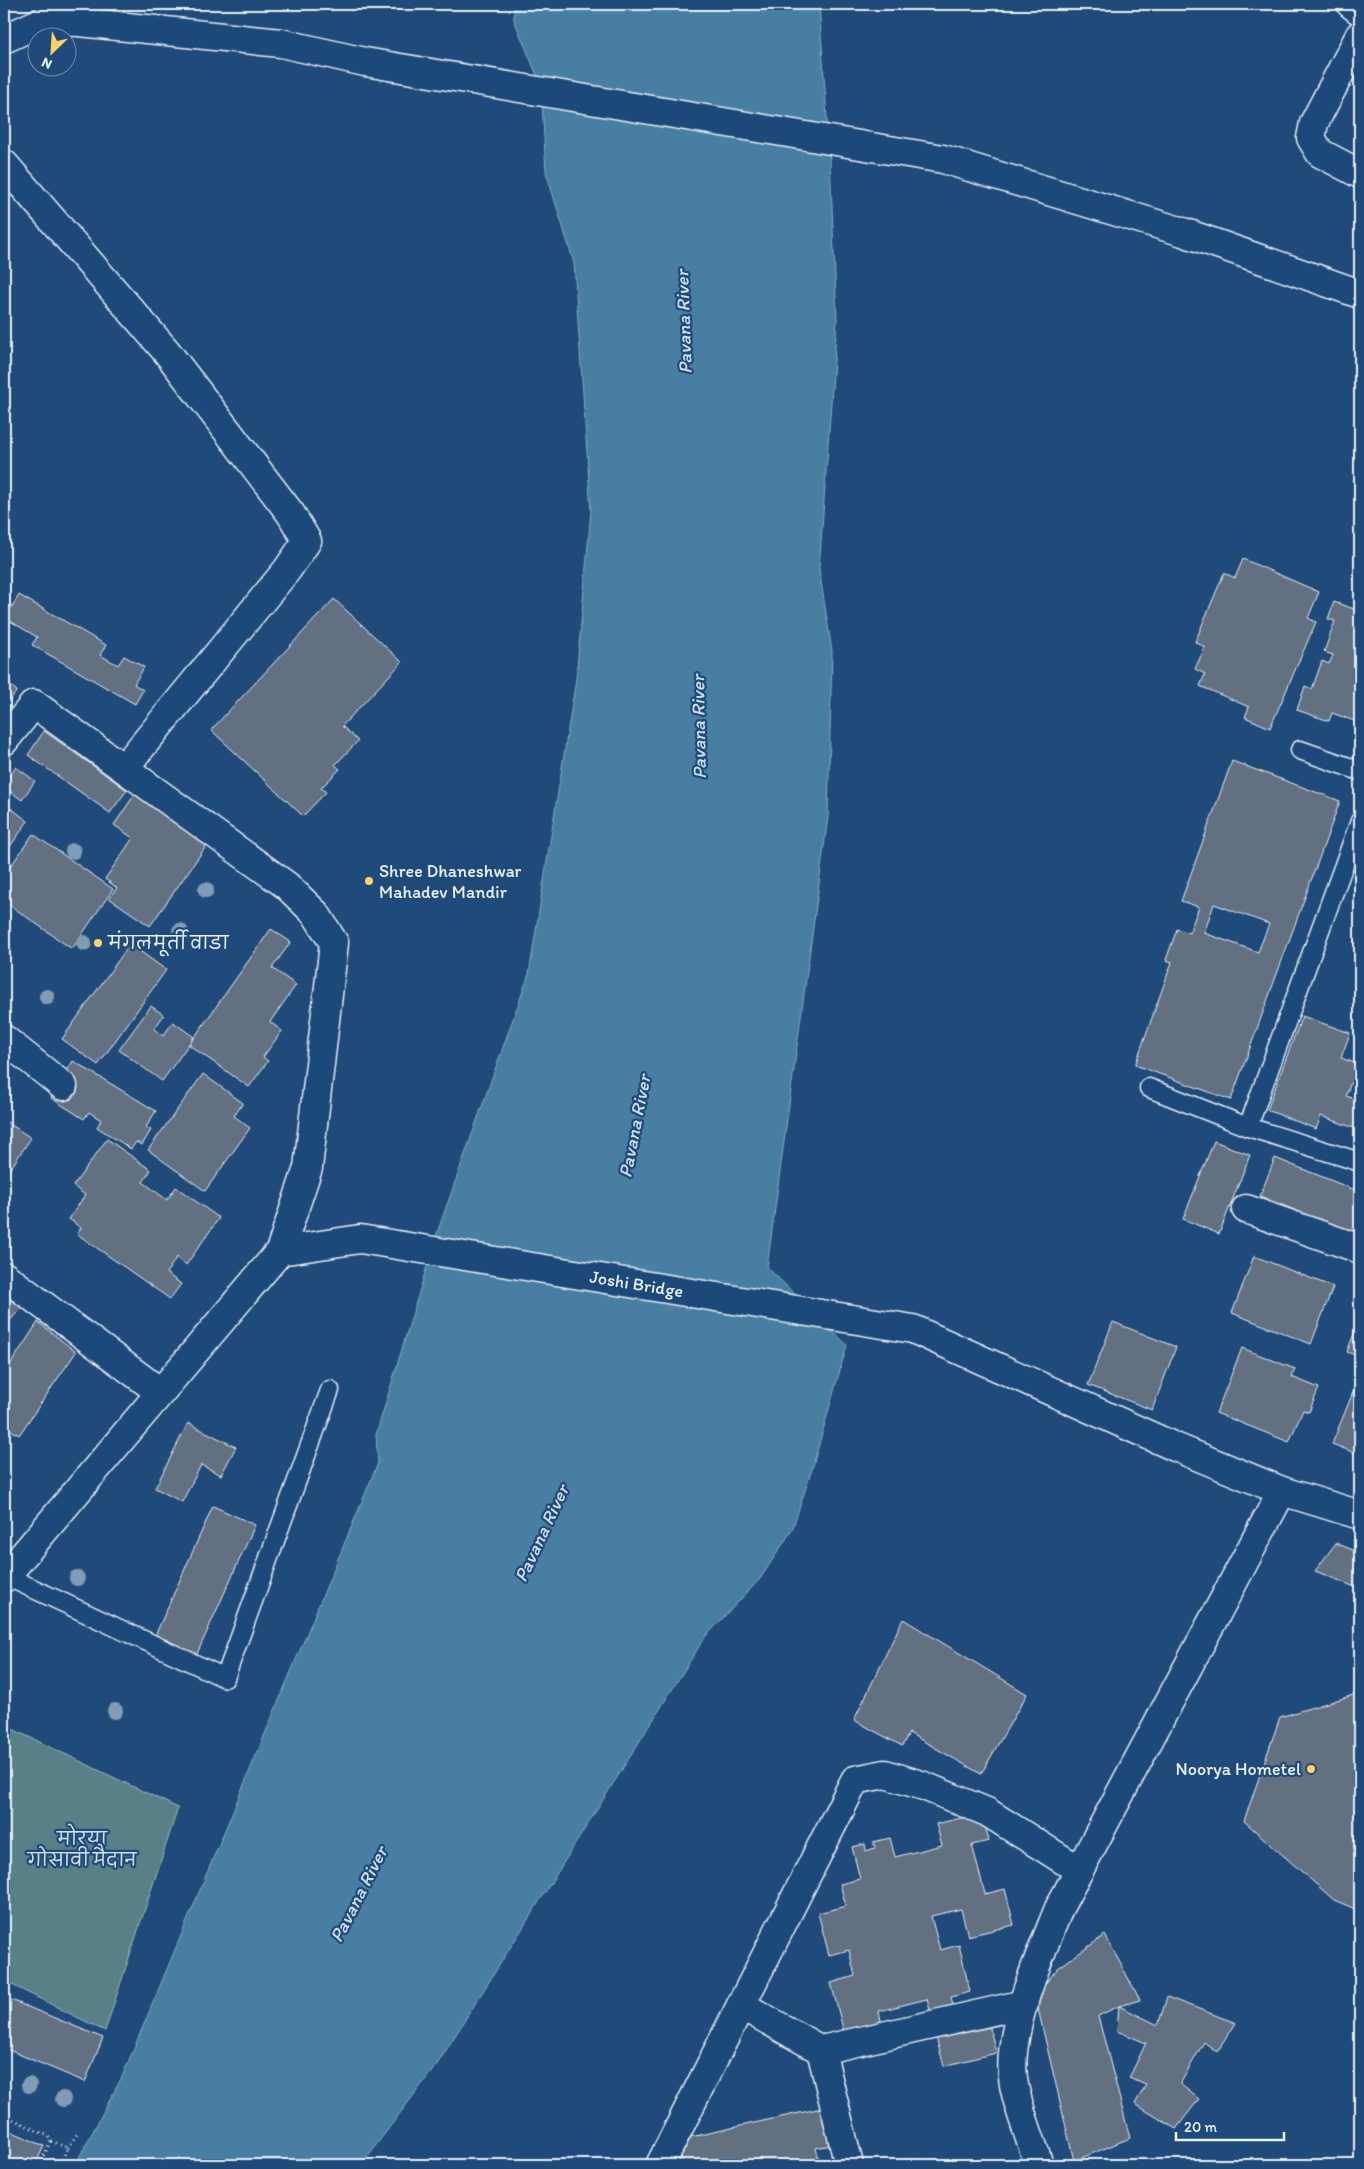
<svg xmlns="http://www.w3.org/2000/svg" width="1364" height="2169" font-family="Itim,'Playpen Sans Deva',sans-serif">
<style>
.green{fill:#588187;stroke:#a0b9c0}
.water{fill:#467ea2;stroke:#87acc4}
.building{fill:#626f81;stroke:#e8f1f8;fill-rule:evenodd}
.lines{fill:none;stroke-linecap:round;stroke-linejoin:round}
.lane-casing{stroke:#e8f1f8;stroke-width:21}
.street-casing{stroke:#e8f1f8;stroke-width:31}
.path{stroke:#e8f1f8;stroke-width:3;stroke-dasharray:1 4;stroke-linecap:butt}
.lane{stroke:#1f4a7a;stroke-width:18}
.street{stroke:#1f4a7a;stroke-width:28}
.tree{fill:#819cb6}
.poi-dot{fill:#ffd166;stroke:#1f4a7a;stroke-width:2}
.labels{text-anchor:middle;stroke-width:4.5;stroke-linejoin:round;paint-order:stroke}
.poi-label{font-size:18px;fill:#e8f1f8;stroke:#1f4a7a;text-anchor:start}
.street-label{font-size:18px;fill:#e8f1f8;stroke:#1f4a7a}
.park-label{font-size:18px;fill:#d2e0e7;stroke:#1f4a7a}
.water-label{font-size:19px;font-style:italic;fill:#d0e0eb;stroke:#1f4a7a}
</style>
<rect width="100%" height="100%" fill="#1f4a7a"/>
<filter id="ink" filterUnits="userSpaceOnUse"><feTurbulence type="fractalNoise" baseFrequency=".02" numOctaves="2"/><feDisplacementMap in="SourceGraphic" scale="10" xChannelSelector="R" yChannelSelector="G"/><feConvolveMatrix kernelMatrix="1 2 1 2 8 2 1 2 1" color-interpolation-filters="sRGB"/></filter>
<g filter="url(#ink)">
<!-- green -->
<path class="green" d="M4,1725L178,1808L105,2031L4,1981Z"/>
<!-- water -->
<path class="water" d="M514,4H819L830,161L837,320L819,569L832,651L828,817L767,1267L847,1345L812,1469L792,1530L760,1579L705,1637L438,2063L361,2165H75L122,2077L378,1463L376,1435L437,1233L529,974L576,679L591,511L574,263L546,172L541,85L514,20Z"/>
<!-- building -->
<g class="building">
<path d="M1243,559L1319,592L1308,618L1316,622L1270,728L1245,717L1249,707L1200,686L1205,674L1195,669L1205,647L1195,642L1224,573L1235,578Z"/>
<path d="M19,595L106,645L100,655L118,665L124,656L144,667L134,684L143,690L135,704L32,645L37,637L5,618Z"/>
<path d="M334,599L402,662L342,726L358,741L335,765L340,769L321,788L326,792L303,816L211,730Z"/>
<path d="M1334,602L1360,611V723L1332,713L1329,721L1297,710L1305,686L1312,689L1322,661L1329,664L1333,655L1324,652L1335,621L1328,619Z"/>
<path d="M4,680L17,691L4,707Z"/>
<path d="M44,731L127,790L110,813L28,755Z"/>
<path d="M1232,761L1340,801L1231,1100L1135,1065L1172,962L1166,960L1177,929L1189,933L1199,907L1181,901ZM1214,904L1269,924L1258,952L1204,933Z"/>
<path d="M16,767L35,781L22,800L4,787V783Z"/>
<path d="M135,794L207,845L150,926L109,898L117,888L105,879L133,838L114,825Z"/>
<path d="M4,803L28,821L4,855Z"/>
<path d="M33,834L113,889L72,949L4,901V876Z"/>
<path d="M271,929L291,942L272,968L296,985L270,1022L282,1031L263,1057L268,1061L249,1087L189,1045Z"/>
<path d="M130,944L166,970L98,1065L62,1039Z"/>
<path d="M151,1006L164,1015L154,1029L163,1036L173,1022L194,1037L162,1081L119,1050Z"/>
<path d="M1302,1016L1350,1033L1341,1058L1360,1065V1086L1351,1082L1346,1096L1360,1101V1130L1321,1116L1316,1129L1267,1110Z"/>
<path d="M73,1061L156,1111L146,1127L151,1130L142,1145L136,1142L131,1149L97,1127L101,1120L89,1112L84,1119L51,1098Z"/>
<path d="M203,1074L243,1103L234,1116L250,1128L205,1191L148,1150Z"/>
<path d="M4,1120L31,1138L6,1175L4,1174Z"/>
<path d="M107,1139L151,1170L143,1182L167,1200L176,1187L219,1218L186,1265L177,1257L166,1273L181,1284L170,1299L77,1234L81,1228L69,1219L85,1195L73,1186Z"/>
<path d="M1214,1141L1250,1155L1219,1234L1183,1219Z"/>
<path d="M1275,1158L1360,1192V1224L1356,1235L1260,1196Z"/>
<path d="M1254,1256L1333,1287L1311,1344L1232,1313Z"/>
<path d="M4,1288L24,1304L4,1328Z"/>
<path d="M1360,1318V1357L1347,1352Z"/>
<path d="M38,1322L76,1352L19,1435L4,1426V1374Z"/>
<path d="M1113,1322L1176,1347L1152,1410L1088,1385Z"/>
<path d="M1242,1348L1295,1369L1292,1377L1319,1388L1309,1412L1303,1410L1289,1442L1216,1413Z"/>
<path d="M1360,1375V1455L1332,1444Z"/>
<path d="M188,1423L236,1447L221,1475L201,1465L182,1502L155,1488Z"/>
<path d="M213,1506L255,1525L196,1656L154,1638Z"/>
<path d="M1336,1543L1360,1553V1589L1315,1571Z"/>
<path d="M903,1619L1027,1694L981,1774L909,1733L902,1746L854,1720Z"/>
<path d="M1360,1693V1911L1334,1900L1244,1821L1280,1717Z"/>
<path d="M982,1813L989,1841L972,1845L985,1894L1005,1889L1014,1925L968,1936L961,1909L931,1916L940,1950L959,1945L970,1992L951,1997L954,2009L931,2014L927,1999L879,2011L883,2031L846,2040L831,1983L855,1976L849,1950L829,1955L818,1913L846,1906L840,1884L860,1879L852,1847L865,1844L866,1851L875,1848L873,1842L890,1838L895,1857L942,1845L936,1824Z"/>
<path d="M1105,1935L1140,2000L1119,2006L1098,2016L1130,2138L1074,2161L1035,1996L1058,1968Z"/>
<path d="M4,1997L103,2038L85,2082L4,2048Z"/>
<path d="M1167,1997L1236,2023L1217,2052L1204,2042L1180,2084L1199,2099L1176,2129L1135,2104L1146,2085L1129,2078L1146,2043L1117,2031L1119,2006L1158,2025Z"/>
<path d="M987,2016L996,2053L944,2066L934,2030Z"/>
<path d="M822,2108L831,2145L816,2148L820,2165H683L677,2140Z"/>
<path d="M4,2128L44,2146L35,2165H4Z"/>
</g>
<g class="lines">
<defs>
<g id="lane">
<path d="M1300,750L1360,771"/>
<path d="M1149,1088L1248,1127L1360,1162"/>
<path d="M1248,1127L1360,821"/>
<path d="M6,1576L225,1678L330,1390"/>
</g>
<g id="street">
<path d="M1351,4L1360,11"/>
<path d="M1360,35L1314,123L1311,138L1320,153L1360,174"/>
<path d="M4,39L43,21L79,22L281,43L365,62L943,159L1183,232L1360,294"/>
<path d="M4,164L167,352L291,514L307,541L287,570L124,768"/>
<path d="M4,741L34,704L286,885L316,914L334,943L308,1168L280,1251"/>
<path d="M4,1039L63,1086"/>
<path d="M1246,1209L1360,1249"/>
<path d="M4,1276L160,1392"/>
<path id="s1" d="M4,1578L280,1251L360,1239L913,1329L1175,1447L1282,1491L1360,1515"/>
<path d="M741,2005L821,2050L849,2165"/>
<path d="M821,2050L1024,2004"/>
<path d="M660,2165L855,1780L885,1774L924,1786L987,1812L1079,1870"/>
<path d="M1039,2165C1031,2139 1019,2112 1014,2085C1004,2034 1040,1956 1059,1908L1282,1491"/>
</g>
</defs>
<!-- lane casing -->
<use href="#lane" class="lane-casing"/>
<!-- street casing -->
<use href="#street" class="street-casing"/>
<!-- path -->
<g class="path">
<path d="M4,2115L48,2136L51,2141L39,2165"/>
<path d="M51,2141L68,2148L60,2165"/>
<path d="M68,2148L77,2134"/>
</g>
<!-- lane -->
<use href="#lane" class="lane"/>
<!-- street -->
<use href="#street" class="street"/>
</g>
<!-- trees -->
<g class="tree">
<circle cx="73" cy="851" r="8"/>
<circle cx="206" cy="890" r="8"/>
<circle cx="180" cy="931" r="8"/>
<circle cx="84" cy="943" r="8"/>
<circle cx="47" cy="997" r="8"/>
<circle cx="77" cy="1578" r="8"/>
<circle cx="115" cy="1711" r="8"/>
<circle cx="29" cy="2085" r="8"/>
<circle cx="63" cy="2099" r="8"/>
</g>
</g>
<!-- markers -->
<g class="poi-dot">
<circle cx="369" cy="881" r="5"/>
<circle cx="98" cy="943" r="5"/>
<circle cx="1311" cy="1769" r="5"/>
</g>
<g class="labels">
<!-- poi labels -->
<g class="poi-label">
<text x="379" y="877">Shree Dhaneshwar<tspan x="379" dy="21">Mahadev Mandir</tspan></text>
<text x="108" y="949">मंगलमूर्ती वाडा</text>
<text x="1301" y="1775" text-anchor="end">Noorya Hometel</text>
</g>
<!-- street labels -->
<g class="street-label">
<text dy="6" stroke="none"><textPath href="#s1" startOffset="789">Joshi Bridge</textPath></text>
</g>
<!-- park labels -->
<g class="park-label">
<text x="82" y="1845">मोरया<tspan x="82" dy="21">गोसावी मैदान</tspan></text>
</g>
<!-- water labels -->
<g class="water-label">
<text transform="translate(683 322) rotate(-92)" y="7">Pavana River</text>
<text transform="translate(698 727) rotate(-91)" y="7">Pavana River</text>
<text transform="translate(634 1126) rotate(-79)" y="7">Pavana River</text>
<text transform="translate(541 1533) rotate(-65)" y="7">Pavana River</text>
<text transform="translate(358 1894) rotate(-63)" y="7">Pavana River</text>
</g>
</g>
<!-- margin -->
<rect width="1364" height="2169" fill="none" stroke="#1f4a7a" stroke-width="20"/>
<rect x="10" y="10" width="1344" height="2149" fill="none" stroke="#e8f1f8" stroke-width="2" filter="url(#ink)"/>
<!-- north arrow -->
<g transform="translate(52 52) rotate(205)"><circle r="24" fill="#1f4a7a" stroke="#6f8dac"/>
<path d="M0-4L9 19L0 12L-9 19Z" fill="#ffd166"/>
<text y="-8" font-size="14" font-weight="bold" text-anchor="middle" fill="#e8f1f8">N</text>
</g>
<!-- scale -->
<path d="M1176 2132v8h108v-8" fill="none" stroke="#e8f1f8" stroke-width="2.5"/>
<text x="1184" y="2132" font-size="15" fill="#e8f1f8" stroke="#1f4a7a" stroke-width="4" paint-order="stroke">20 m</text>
</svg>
